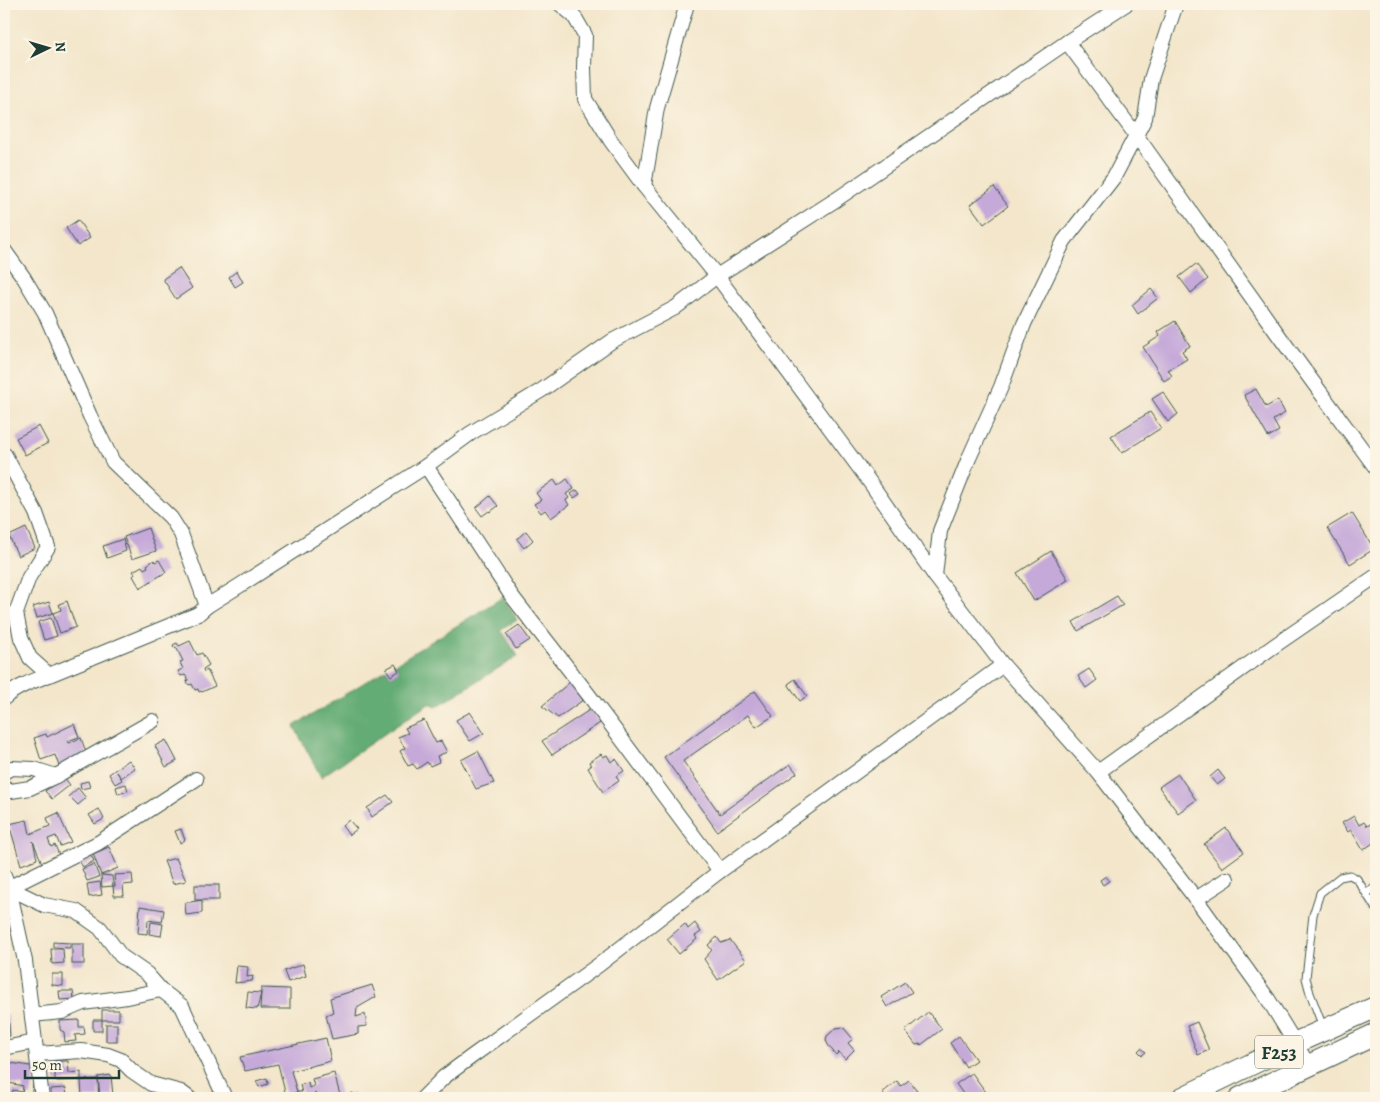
<svg xmlns="http://www.w3.org/2000/svg" width="1380" height="1102" font-family="Alegreya,serif">
<style>
.forest{fill:#63ac74;stroke:#417454}
.building{fill:#c5a9d9}
.lines{fill:none;stroke-linecap:round;stroke-linejoin:round}
.lane-casing{stroke:#3f564b;stroke-width:9}
.street-casing{stroke:#3f564b;stroke-width:16}
.primary-casing{stroke:#3f564b;stroke-width:23}
.lane{stroke:#fff;stroke-width:7}
.street{stroke:#fff;stroke-width:14}
.primary{stroke:#fff;stroke-width:21}
.labels{text-anchor:middle;stroke-width:5;stroke-linejoin:round;paint-order:stroke}
.shield{fill:#fcf5e5;stroke:#617469;stroke-width:1}
.shield-label{font-size:19px;font-weight:bold;fill:#1f3d34}
</style>
<rect width="100%" height="100%" fill="#fcf5e5"/>
<filter id="ink" filterUnits="userSpaceOnUse"><feTurbulence type="fractalNoise" baseFrequency=".02" numOctaves="2"/><feDisplacementMap in="SourceGraphic" scale="10" xChannelSelector="R" yChannelSelector="G"/><feConvolveMatrix kernelMatrix="1 2 1 2 8 2 1 2 1" color-interpolation-filters="sRGB"/></filter>
<filter id="wash" filterUnits="userSpaceOnUse"><feTurbulence type="fractalNoise" baseFrequency=".0096" numOctaves="4" result="noise"/><feDisplacementMap in="SourceGraphic" scale="20" xChannelSelector="R" yChannelSelector="G"/><feGaussianBlur stdDeviation="1.12" result="paint"/><feColorMatrix in="noise" values="0 0 0 0 0 0 0 0 0 0 0 0 0 0 0 0 0 1.4 0 .05"/><feComposite in="paint" operator="in"/></filter>
<g filter="url(#wash)">
<rect width="100%" height="100%" fill="#f3e6cb"/>
<!-- forest -->
<path class="forest" d="M503,597L517,620L501,630L518,656L436,707L430,703L321,777L294,726L386,669L391,676L399,672L395,664Z"/>
<g id="blocks">
<!-- building -->
<g class="building">
<path d="M994,187L1008,206L984,224L970,205Z"/>
<path d="M78,220L90,238L78,246L66,228Z"/>
<path d="M1196,264L1208,279L1191,293L1179,277Z"/>
<path d="M179,268L192,288L176,299L163,279Z"/>
<path d="M237,271L243,282L235,287L229,277Z"/>
<path d="M1151,289L1158,298L1138,314L1132,305Z"/>
<path d="M1175,321L1190,346L1182,351L1187,359L1168,370L1172,376L1164,381L1143,347L1160,336L1158,332Z"/>
<path d="M1256,389L1266,407L1278,400L1285,413L1273,420L1279,431L1268,437L1244,395Z"/>
<path d="M1163,392L1178,414L1168,422L1152,399Z"/>
<path d="M1150,412L1161,428L1122,453L1111,436Z"/>
<path d="M39,426L48,443L25,455L16,438Z"/>
<path d="M567,479L574,489L566,494L569,498L566,500L569,505L551,518L545,510L541,513L534,504L541,500L536,493L554,480L558,486Z"/>
<path d="M577,490L580,494L574,498L571,494Z"/>
<path d="M490,496L498,506L490,512L489,511L482,516L476,508Z"/>
<path d="M1352,513L1374,549L1350,564L1327,528Z"/>
<path d="M26,528L35,548L18,556L9,536Z"/>
<path d="M148,528L156,551L132,559L124,537Z"/>
<path d="M526,531L533,540L524,548L517,539Z"/>
<path d="M123,539L126,551L107,558L103,546Z"/>
<path d="M1051,551L1068,580L1034,601L1017,573Z"/>
<path d="M154,560L155,562L159,560L166,572L140,588L133,576L135,574L133,571L142,566L144,569L148,567L147,565Z"/>
<path d="M1117,596L1123,605L1078,631L1073,622Z"/>
<path d="M67,601L76,627L60,633L53,613L61,610L59,604Z"/>
<path d="M49,602L53,613L37,618L33,607Z"/>
<path d="M51,618L57,636L44,640L38,622Z"/>
<path d="M519,625L530,640L516,649L506,634Z"/>
<path d="M190,641L197,655L202,653L209,665L203,669L204,672L207,670L215,686L202,692L201,691L199,692L198,689L195,690L192,684L189,685L187,682L188,679L185,675L181,676L178,671L183,669L180,662L183,661L176,647L174,648L173,645L177,643L179,646Z"/>
<path d="M395,664L399,671L391,676L386,669Z"/>
<path d="M1089,669L1097,680L1086,688L1078,676Z"/>
<path d="M795,679L807,696L800,701L788,684Z"/>
<path d="M570,682L583,700L558,718L542,706Z"/>
<path d="M755,691L773,716L756,727L748,715L683,761L720,814L790,764L797,773L717,831L664,757Z"/>
<path d="M591,709L600,723L552,755L542,741Z"/>
<path d="M470,712L484,733L470,741L456,720Z"/>
<path d="M424,720L436,743L441,741L447,752L437,756L439,762L430,766L427,762L417,769L413,764L408,766L400,751L405,748L398,737L408,733L405,728Z"/>
<path d="M74,724L79,737L68,741L69,743L81,738L87,755L59,766L55,755L41,760L34,738L46,734L47,737Z"/>
<path d="M166,740L177,761L166,767L155,746Z"/>
<path d="M478,751L494,783L476,789L461,760Z"/>
<path d="M601,754L603,757L607,755L611,762L616,759L624,771L616,776L619,781L603,792L588,768L591,766L589,762Z"/>
<path d="M129,760L135,768L121,778L117,772L122,780L115,784L109,774Z"/>
<path d="M1218,770L1225,779L1217,785L1210,777Z"/>
<path d="M1178,774L1196,800L1178,813L1159,787Z"/>
<path d="M64,777L70,785L52,799L45,791Z"/>
<path d="M88,781L90,787L81,789L80,783Z"/>
<path d="M126,784L128,791L118,794L116,787Z"/>
<path d="M78,788L86,798L78,805L69,796Z"/>
<path d="M387,795L393,802L372,817L367,808Z"/>
<path d="M99,809L104,819L95,824L89,815Z"/>
<path d="M58,813L71,842L60,846L56,836L48,839L51,847L55,845L59,855L42,863L33,841L37,859L21,865L9,824L27,820L30,834L50,826L47,818Z"/>
<path d="M1354,816L1359,825L1364,822L1367,826L1376,821V841L1363,850L1351,830L1348,832L1342,823Z"/>
<path d="M349,820L357,829L349,835L342,826Z"/>
<path d="M1226,828L1244,852L1222,868L1204,844Z"/>
<path d="M181,829L185,840L180,843L175,831Z"/>
<path d="M109,847L118,868L101,875L93,854Z"/>
<path d="M90,854L94,861L83,867L79,861Z"/>
<path d="M176,858L186,881L173,884L164,861Z"/>
<path d="M94,864L99,877L87,881L82,869Z"/>
<path d="M132,874L133,884L123,885L124,896H114L113,886L102,887L101,875L112,876L113,886H115L114,875Z"/>
<path d="M1106,876L1109,881L1103,885L1100,880Z"/>
<path d="M100,882L102,895L89,897L87,884Z"/>
<rect x="195" y="885" width="24" height="15"/>
<path d="M202,900V913L186,915L185,903Z"/>
<path d="M140,906L164,910L162,922L148,920L147,934L138,933Z"/>
<path d="M151,922L163,924L161,936L149,934Z"/>
<path d="M695,923L701,932L695,936L697,939L679,954L667,939L685,924L688,929Z"/>
<path d="M717,937L721,943L730,940L746,960L718,980L704,959L712,950L708,945Z"/>
<path d="M53,942L70,943V948L53,947Z"/>
<rect x="72" y="944" width="12" height="20"/>
<path d="M51,949H63L64,963L52,964Z"/>
<path d="M303,964L306,976L288,982L284,971Z"/>
<path d="M237,966L248,967L247,977L253,976L252,981L235,983Z"/>
<path d="M52,974H63V986L52,985Z"/>
<path d="M905,982L912,992L887,1007L881,997Z"/>
<path d="M372,985L376,997L357,1008L356,1017L365,1014L367,1026L358,1027V1034L332,1039L326,1015L333,1012L330,998Z"/>
<path d="M261,988L290,989V1009H260L261,993L257,1009L246,1008L248,992L261,993Z"/>
<path d="M59,991H73L74,999L60,1000Z"/>
<path d="M102,1010H119V1020H102V1031H93V1020H102Z"/>
<path d="M928,1012L942,1029L921,1045L920,1044L916,1045L906,1032L907,1029Z"/>
<path d="M8,1014L10,1036L4,1037V1015Z"/>
<path d="M79,1020V1027H84L85,1034L75,1035L76,1041L65,1042L64,1032L60,1030V1021Z"/>
<path d="M1197,1022L1209,1050L1198,1055L1187,1026Z"/>
<rect x="106" y="1024" width="11" height="17"/>
<path d="M843,1027L853,1039L848,1043L854,1050L845,1059L839,1052L836,1055L828,1045L826,1040L827,1036L836,1028Z"/>
<path d="M959,1036L976,1060L966,1067L950,1043Z"/>
<path d="M326,1038L331,1061L291,1071L297,1092L286,1096L278,1064L245,1071L240,1057Z"/>
<path d="M1141,1048L1146,1052L1142,1055L1138,1051Z"/>
<path d="M55,1061H68L69,1073L81,1072V1080L55,1081Z"/>
<path d="M5,1062L36,1067L31,1096L22,1094L23,1086L4,1082Z"/>
<path d="M334,1073L340,1095L324,1098H316L315,1093V1098H297V1092H302L300,1085L308,1083L309,1088L314,1086L312,1079Z"/>
<path d="M972,1073L988,1095L983,1098H966L956,1084Z"/>
<path d="M111,1075L113,1096L100,1097L98,1077Z"/>
<path d="M267,1078L268,1084L259,1087L256,1081Z"/>
<path d="M98,1079L99,1098H82L81,1080Z"/>
<path d="M909,1080L923,1098H884L886,1097L882,1093L897,1081L901,1086Z"/>
<path d="M66,1088L67,1098H51V1089Z"/>
<path d="M13,1090L22,1092L20,1098H4L5,1095L11,1097Z"/>
<path d="M353,1093L355,1098H337Z"/>
</g>
</g>
</g>
<g filter="url(#ink)">
<use href="#blocks" fill-opacity="0" stroke="#3f564b" stroke-width="1"/>
<g class="lines">
<defs>
<g id="lane">
<path d="M1367,893L1376,887"/>
<path d="M1323,1027L1310,993L1306,978L1313,915L1320,893L1340,877L1350,875L1357,879L1376,909"/>
</g>
<g id="street">
<path d="M560,4L574,16L585,35L584,68L585,99L611,141L644,186L717,276L869,481L935,576L1003,665L1098,772L1196,899L1268,999L1309,1066"/>
<path d="M1067,42L1136,135L1282,340L1376,468"/>
<path d="M644,186L657,108L687,4"/>
<path d="M4,250L24,278L45,313L90,416L113,462L171,518L181,534L207,606"/>
<path d="M4,455H5L36,513L48,547L29,577L16,613L21,638L30,658L49,675"/>
<path d="M426,466L511,595L588,694L720,871"/>
<path d="M935,576L940,531L969,458L1001,387L1024,324L1064,241L1114,177L1145,118L1151,79L1176,4"/>
<path d="M4,698C16,687 33,681 49,675L198,614L207,606L239,586L426,466L471,433L542,390L612,341L675,308L717,276L837,199L1067,42L1126,4"/>
<path d="M4,772L11,768L34,769L56,776L30,788L11,791L4,787"/>
<path d="M1098,772L1274,646L1376,576"/>
<path d="M56,776L153,721"/>
<path d="M4,875L9,888L25,961L42,1098"/>
<path d="M9,888L44,905L76,911L100,928L121,956L147,974L161,990L182,1006L225,1098"/>
<path d="M4,890L98,843L196,779"/>
<path d="M1196,899L1227,879"/>
<path d="M32,1015L62,1012L83,1003L127,997L161,990"/>
<path d="M4,1048L35,1042"/>
<path d="M37,1054L81,1051L108,1055L121,1060L132,1071L151,1084L181,1092L189,1098"/>
<path d="M423,1098L444,1077L471,1057L600,964L720,871L1003,665"/>
</g>
<g id="primary">
<path d="M1182,1098L1295,1043L1376,1007"/>
<path d="M1240,1098L1376,1034"/>
</g>
</defs>
<!-- lane casing -->
<use href="#lane" class="lane-casing"/>
<!-- street casing -->
<use href="#street" class="street-casing"/>
<!-- primary casing -->
<use href="#primary" class="primary-casing"/>
<!-- lane -->
<use href="#lane" class="lane"/>
<!-- street -->
<use href="#street" class="street"/>
<!-- primary -->
<use href="#primary" class="primary"/>
</g>
</g>
<g class="labels">
<!-- shield labels -->
<rect class="shield" x="1255" y="1035.5" width="48" height="33" rx="4"/>
<g class="shield-label">
<text x="1279" y="1059">F253</text>
</g>
</g>
<!-- margin -->
<rect width="1380" height="1102" fill="none" stroke="#fcf5e5" stroke-width="20"/>
<!-- north arrow -->
<g transform="translate(48 48) rotate(85)" stroke="#fcf5e5" stroke-width="4" paint-order="stroke">
<path d="M0-4L9 19L0 12L-9 19Z" fill="#1f3d34"/>
<text y="-8" font-size="14" font-weight="bold" text-anchor="middle" fill="#1f3d34">N</text>
</g>
<!-- scale -->
<path d="M25 1070v8h94v-8" fill="none" stroke="#1f3d34" stroke-width="2.5"/>
<text x="32" y="1070" font-size="15" fill="#1f3d34" stroke="#fcf5e5" stroke-width="4" paint-order="stroke">50 m</text>
</svg>
